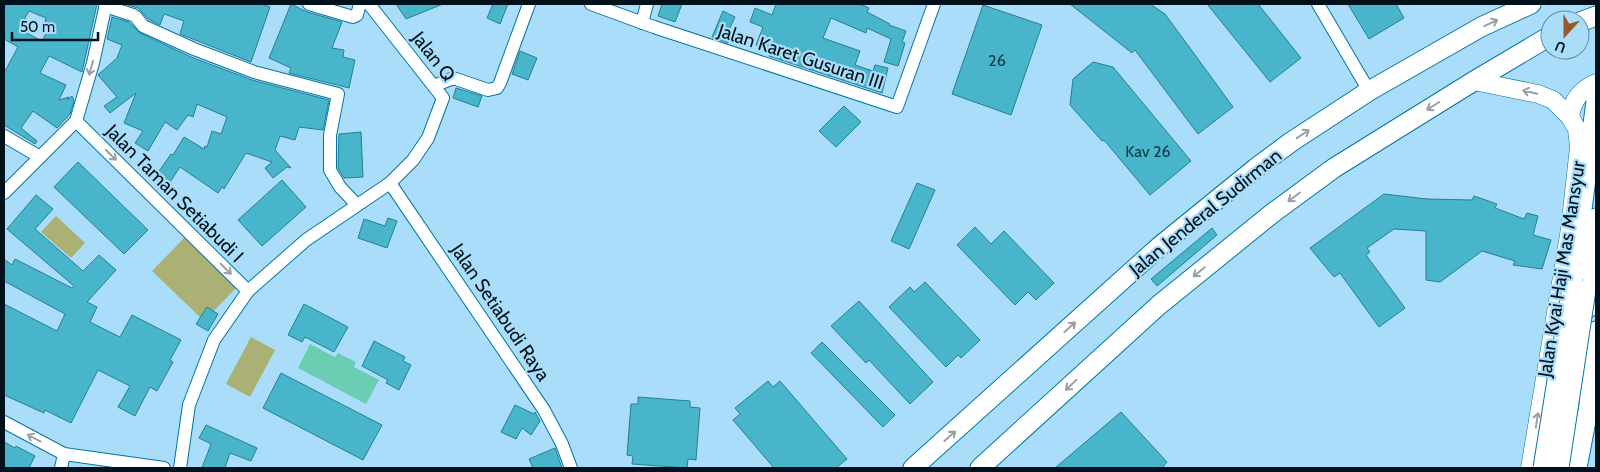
<svg xmlns="http://www.w3.org/2000/svg" width="1600" height="472" font-family="Cabin,sans-serif">
<style>
.green{fill:#abb174}
.water{fill:#6bceb2}
.building{fill:#49b5cb;stroke:#228193;fill-rule:evenodd}
.lines{fill:none;stroke-linecap:round;stroke-linejoin:round}
.street-casing{stroke:#0176a1;stroke-width:14}
.secondary-casing{stroke:#0176a1;stroke-width:19}
.primary-casing{stroke:#0176a1;stroke-width:21}
.street{stroke:#fff;stroke-width:12}
.secondary{stroke:#fff;stroke-width:18}
.primary{stroke:#fff;stroke-width:19}
.primary-bridge-casing{stroke:#0176a1;stroke-width:21;stroke-linecap:butt}
.primary-bridge{stroke:#fff;stroke-width:19}
.oneway{stroke:#99a0a4}
.labels{text-anchor:middle;stroke-width:4.5;stroke-linejoin:round;paint-order:stroke}
.number-label{font-size:16px;fill:#133a47}
.street-label{font-size:19px;fill:#01111b;stroke:#aaddf9}
</style>
<rect width="100%" height="100%" fill="#aaddf9"/>
<!-- green -->
<g class="green">
<path d="M56,216L85,243L71,258L41,232Z"/>
<path d="M185,237L237,287L204,321L152,271Z"/>
<path d="M251,337L275,350L250,397L226,384Z"/>
</g>
<!-- water -->
<path class="water" d="M310,344L335,357L338,353L356,362L354,367L379,380L366,404L298,368Z"/>
<!-- building -->
<g class="building">
<path d="M4,4H97L82,72L49,56L40,73L66,85L59,100L69,97L67,100L72,96L74,101L70,114L57,128L33,111L21,128L37,141L35,144L4,125V73L18,47L4,39ZM29,11L46,18L45,22L51,24L42,41L19,29Z"/>
<path d="M125,4H262L270,7L251,62L180,34L184,21L164,14L160,25L148,19L138,8Z"/>
<path d="M291,4L307,12L342,22L332,48L344,50L343,57L355,60L349,88L289,73L291,68L269,58Z"/>
<path d="M396,4H443L406,19Z"/>
<path d="M493,4H508L500,24L487,18Z"/>
<path d="M662,4H682L675,22L658,16Z"/>
<path d="M776,4H860L869,8L867,12L890,24L889,25L906,31L902,42L905,43L898,66L884,62L891,39L867,28L866,33L831,18L823,38L860,51L855,65L873,71L875,65L888,68L882,93L769,56L771,51L756,45L763,27L750,22L755,8L772,15Z"/>
<path d="M1070,4H1150L1165,14L1233,107L1198,134L1135,50L1132,53Z"/>
<path d="M1207,4H1258L1301,58L1270,82Z"/>
<path d="M1348,4H1396L1404,18L1369,39Z"/>
<path d="M983,5L1042,25L1011,115L952,94Z"/>
<path d="M723,11L735,17L726,36L730,38L728,43L712,37Z"/>
<path d="M112,17L129,22L140,33L191,57L252,80L329,100L323,130L299,127L295,140L280,136L275,150L291,168L287,167L273,178L265,168L272,162L246,153L224,189L222,187L218,193L180,167L168,185L155,177L171,154L173,155L184,137L204,149L205,146L207,147L212,131L221,134L227,117L197,104L193,117L188,115L177,130L165,122L148,151L135,143L143,131L124,123L136,93L110,113L104,106L117,97L98,75L117,58L122,45L107,39Z"/>
<path d="M520,51L537,58L528,80L512,74Z"/>
<path d="M1093,62L1113,67L1191,161L1150,195L1104,140L1102,141L1070,105L1073,79Z"/>
<path d="M456,88L482,96L478,107L453,98Z"/>
<path d="M844,106L861,122L836,147L819,131Z"/>
<path d="M361,132L363,177L344,178L338,168L339,134Z"/>
<path d="M78,162L148,230L124,254L54,187Z"/>
<path d="M282,180L306,207L262,246L238,220Z"/>
<path d="M917,183L935,190L909,249L891,241Z"/>
<path d="M1384,194L1427,199L1472,200L1474,196L1497,204L1495,208L1524,219L1527,213L1538,216L1533,235L1551,240L1542,269L1513,265L1515,261L1482,251L1440,282L1426,280V231L1394,229L1367,248L1370,252L1366,255L1405,308L1379,327L1340,273L1334,277L1310,248Z"/>
<path d="M36,195L53,209L35,229L83,271L99,255L116,270L87,302L97,307L90,322L120,337L132,315L181,340L170,360L173,362L157,391L150,387L135,416L118,407L130,386L98,370L71,423L45,410L44,413L4,395V304L57,331L65,314L4,281V259L12,265L15,259L72,288L74,286L7,229Z"/>
<path d="M388,218L397,221L387,248L358,238L364,219L385,226Z"/>
<path d="M975,227L991,244L1004,231L1054,283L1036,300L1028,292L1015,305L957,245Z"/>
<path d="M1212,228L1217,235L1157,286L1151,279Z"/>
<path d="M925,282L980,340L961,358L958,355L946,367L889,307L910,287L914,292Z"/>
<path d="M859,301L933,382L910,404L869,360L866,363L831,326Z"/>
<path d="M304,304L348,327L334,352L305,337L302,342L288,335Z"/>
<path d="M207,307L218,314L208,331L196,324Z"/>
<path d="M374,341L405,357L403,361L411,365L399,390L386,383L388,380L362,366Z"/>
<path d="M822,342L895,415L883,427L811,353Z"/>
<path d="M281,373L382,425L363,460L263,408Z"/>
<path d="M768,381L773,387L780,381L847,459L836,468H774L733,420L740,414L735,408Z"/>
<path d="M638,397L690,401V407L700,408L696,460L688,459L687,468L632,464L633,456L627,455L631,404H638Z"/>
<path d="M515,405L534,414L535,412L540,421L531,435L522,428L516,439L501,432Z"/>
<path d="M1121,412L1167,462L1162,468H1055Z"/>
<path d="M206,425L257,448L251,461L230,453L225,468H202L211,444L199,438Z"/>
<path d="M4,442L15,448L16,446L35,456L29,468H4Z"/>
<path d="M555,448L562,468H533L529,459Z"/>
</g>
<g class="lines">
<defs>
<g id="street">
<path d="M309,4L353,17L357,15L360,4"/>
<path d="M591,4L654,27L897,107L934,4"/>
<path d="M1318,4L1369,91"/>
<path d="M105,6L133,15L136,17L143,26L194,49L254,72L338,94L330,135V170L340,187L357,205"/>
<path d="M642,23L647,4"/>
<path d="M434,86L451,79H456L488,90L497,88L500,83L529,4"/>
<path d="M76,121L248,291"/>
<path d="M4,136L40,157"/>
<path d="M390,183L544,410L562,444L571,468"/>
<path d="M4,193L76,121L93,63L106,4"/>
<path d="M4,422L64,454L164,468"/>
<path d="M61,468L64,454"/>
<path d="M180,468L189,405L214,340L248,291L306,240L390,183L413,160L428,138L443,98L369,4"/>
</g>
<g id="secondary">
<path d="M1474,81L1538,94L1553,100L1570,117L1577,129L1579,147L1570,229L1530,468"/>
<path d="M1570,117C1572,101 1581,89 1596,83"/>
</g>
<g id="primary">
<path d="M1580,22L1596,16"/>
<path d="M1589,272L1596,218"/>
<path d="M1572,287L1596,101"/>
<path d="M1588,308L1596,259"/>
<path d="M913,468L1160,246L1256,168L1291,142L1369,91L1481,27L1531,4"/>
<path d="M980,468L1159,305L1274,212L1334,168L1474,81L1550,36"/>
<path d="M1577,468L1589,405L1588,380L1596,331"/>
</g>
</defs>
<!-- street casing -->
<use href="#street" class="street-casing"/>
<!-- secondary casing -->
<use href="#secondary" class="secondary-casing"/>
<!-- primary casing -->
<use href="#primary" class="primary-casing"/>
<!-- street -->
<use href="#street" class="street"/>
<!-- secondary -->
<use href="#secondary" class="secondary"/>
<!-- primary -->
<use href="#primary" class="primary"/>
<defs>
<g id="primary-bridge">
<path d="M1543,468L1572,287"/>
<path d="M1559,468L1586,290"/>
</g>
</defs>
<!-- primary-bridge casing -->
<use href="#primary-bridge" class="primary-bridge-casing"/>
<!-- primary-bridge -->
<use href="#primary-bridge" class="primary-bridge"/>
</g>
<!-- one-way arrows -->
<defs><path id="oneway-shaft" d="M-6 0H5M1.5-3L5.5 0L1.5 3" fill="none" stroke-width="1.6" stroke-linecap="round" stroke-linejoin="round" transform="scale(1.25)"/></defs>
<g class="oneway">
<use href="#oneway-shaft" transform="translate(1491 23) rotate(-25)"/>
<use href="#oneway-shaft" transform="translate(91 68) rotate(105)"/>
<use href="#oneway-shaft" transform="translate(1530 92) rotate(-167)"/>
<use href="#oneway-shaft" transform="translate(1433 106) rotate(148)"/>
<use href="#oneway-shaft" transform="translate(1303 134) rotate(-33)"/>
<use href="#oneway-shaft" transform="translate(111 155) rotate(45)"/>
<use href="#oneway-shaft" transform="translate(1294 197) rotate(143)"/>
<use href="#oneway-shaft" transform="translate(226 269) rotate(45)"/>
<use href="#oneway-shaft" transform="translate(1199 272) rotate(141)"/>
<use href="#oneway-shaft" transform="translate(1070 327) rotate(-42)"/>
<use href="#oneway-shaft" transform="translate(1071 385) rotate(137)"/>
<use href="#oneway-shaft" transform="translate(1537 420) rotate(-81)"/>
<use href="#oneway-shaft" transform="translate(950 436) rotate(-42)"/>
<use href="#oneway-shaft" transform="translate(34 438) rotate(-152)"/>
</g>
<g class="labels">
<!-- number labels -->
<g class="number-label">
<text x="997" y="66">26</text>
<text x="1148" y="157">Kav 26</text>
</g>
<!-- street labels -->
<g class="street-label">
<text transform="translate(434 56) rotate(52)" y="7">Jalan Q</text>
<text transform="translate(801 56) rotate(18)" y="7">Jalan Karet Gusuran III</text>
<text transform="translate(175 193) rotate(45)" y="7">Jalan Taman Setiabudi I</text>
<text transform="translate(1205 212) rotate(-39)" y="7">Jalan Jenderal Sudirman</text>
<text transform="translate(1561 269) rotate(-81)" y="7">Jalan Kyai Haji Mas Mansyur</text>
<text transform="translate(501 312) rotate(56)" y="7">Jalan Setiabudi Raya</text>
</g>
</g>
<!-- border -->
<rect width="1600" height="472" fill="none" stroke="#01111b" stroke-width="10"/>
<!-- north arrow -->
<g transform="translate(1565 35) rotate(201)"><circle r="24" fill="#aaddf9" stroke="#668ba0"/>
<path d="M0-4L9 19L0 12L-9 19Z" fill="#9a5727"/>
<text y="-8" font-size="14" font-weight="bold" text-anchor="middle" fill="#01111b">U</text>
</g>
<!-- scale -->
<path d="M12 32v8h86v-8" fill="none" stroke="#01111b" stroke-width="2.5"/>
<text x="20" y="32" font-size="15" fill="#01111b" stroke="#aaddf9" stroke-width="4" paint-order="stroke">50 m</text>
</svg>
